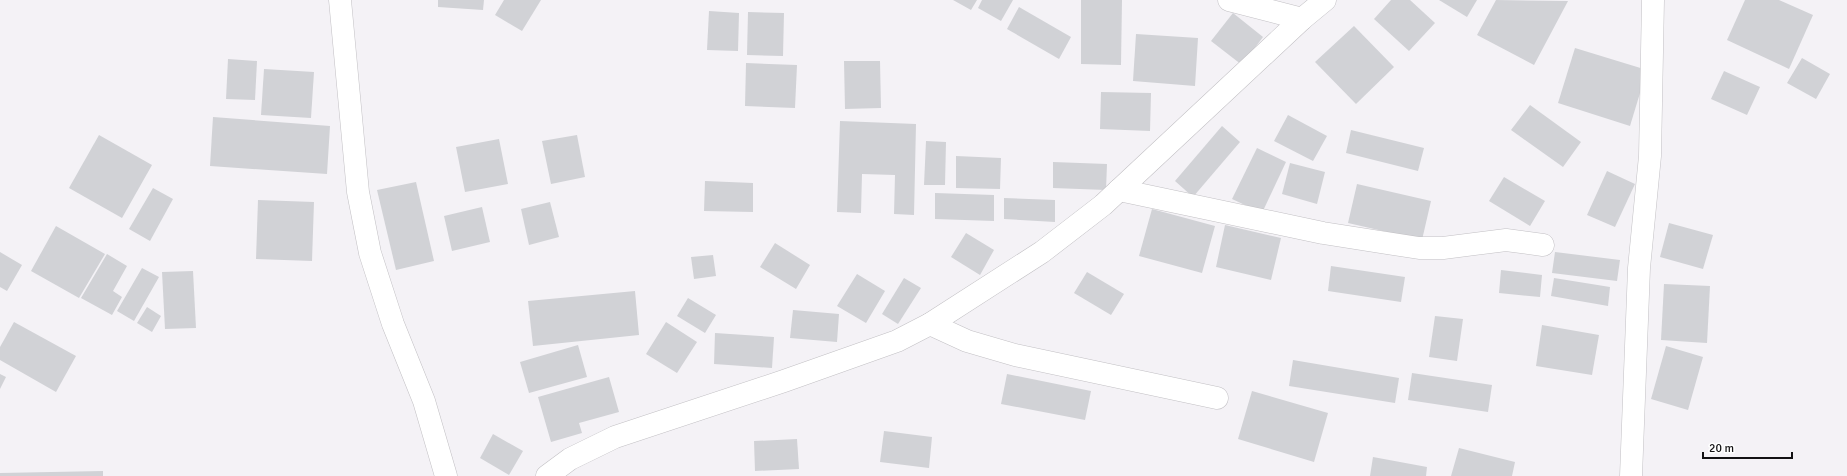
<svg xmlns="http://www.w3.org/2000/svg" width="1847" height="476" font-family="Signika,sans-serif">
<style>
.building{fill:#d1d2d6}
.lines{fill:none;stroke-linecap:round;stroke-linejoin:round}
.minor-casing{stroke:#c2c0c4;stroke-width:23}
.minor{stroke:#fff;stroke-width:22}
</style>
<rect width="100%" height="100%" fill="#f4f2f6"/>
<!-- building -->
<g class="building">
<path d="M438,0H484L483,10L438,7Z"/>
<path d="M504,0H541L522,31L495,15Z"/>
<path d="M953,0H977L971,10Z"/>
<path d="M982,0H1013L1001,21L978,8Z"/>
<path d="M1081,0H1122L1121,65L1081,64Z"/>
<path d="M1391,0H1410L1435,23L1409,51L1374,19Z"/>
<path d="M1439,0H1477L1467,17Z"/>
<path d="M1496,0L1568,1L1534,65L1477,35Z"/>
<path d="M1745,0H1779L1813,15L1789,69L1727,40Z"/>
<path d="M1019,7L1071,37L1059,59L1007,29Z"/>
<path d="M709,11L739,13L738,51L707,50Z"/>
<path d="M748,12L784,13L783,56L747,55Z"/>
<path d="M1233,13L1263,37L1242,65L1211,41Z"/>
<path d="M1354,26L1394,67L1356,104L1315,62Z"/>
<path d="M1136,34L1198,38L1195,86L1133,81Z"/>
<path d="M1575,48L1647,70L1630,126L1558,103Z"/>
<path d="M1802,58L1830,74L1816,99L1787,83Z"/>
<path d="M228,59L257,61L255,100L226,99Z"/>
<path d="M844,61H880L881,108L845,109Z"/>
<path d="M746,63L797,65L795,108L745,106Z"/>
<path d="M264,69L314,72L311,118L261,115Z"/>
<path d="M1724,71L1760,87L1747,115L1711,99Z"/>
<path d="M1101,92L1151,93L1150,131L1100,129Z"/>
<path d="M1530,105L1581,142L1563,167L1511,130Z"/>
<path d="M1288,115L1327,136L1313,161L1274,141Z"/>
<path d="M213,117L330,126L327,174L210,166Z"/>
<path d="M840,121L916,124L914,215L894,214L895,175L862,174L861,213L837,212Z"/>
<path d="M1222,126L1240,142L1193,197L1175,181Z"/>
<path d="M1351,130L1424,148L1418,171L1346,153Z"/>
<path d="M99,135L152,165L122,218L69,188Z"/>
<path d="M577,135L585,177L551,184L542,141Z"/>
<path d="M499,139L508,184L465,192L456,147Z"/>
<path d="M926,141L946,142L945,185H924Z"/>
<path d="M1257,148L1286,162L1262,213L1232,199Z"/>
<path d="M956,156L1001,158L1000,189L956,188Z"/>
<path d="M1053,162L1107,164L1106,190L1053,188Z"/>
<path d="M1290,163L1325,172L1317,204L1282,194Z"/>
<path d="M1607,171L1635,184L1615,227L1587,215Z"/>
<path d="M1504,177L1545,201L1530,226L1489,201Z"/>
<path d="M705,181L753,183V212L704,211Z"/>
<path d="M416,182L434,261L396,270L377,190Z"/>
<path d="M1357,184L1431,201L1422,240L1348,223Z"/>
<path d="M153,188L173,199L150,241L129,229Z"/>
<path d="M935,193L994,195V221L935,219Z"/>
<path d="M1004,198L1055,200V222L1004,219Z"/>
<path d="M258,200L314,202L312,261L256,259Z"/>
<path d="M550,202L559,237L529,245L521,209Z"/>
<path d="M482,207L490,242L452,251L444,216Z"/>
<path d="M1152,209L1215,226L1202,273L1139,256Z"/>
<path d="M1669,223L1713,235L1703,269L1660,257Z"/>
<path d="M1225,225L1281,238L1271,280L1216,267Z"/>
<path d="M56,226L105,254L79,298L31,271Z"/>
<path d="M966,233L994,250L980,275L951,257Z"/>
<path d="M775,243L810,265L796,289L760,267Z"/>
<path d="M0,252L22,265L7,291L0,287Z"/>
<path d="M1555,252L1620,260L1617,281L1552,273Z"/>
<path d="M107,254L127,266L113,291L122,297L112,315L81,298Z"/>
<path d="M713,255L716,276L694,279L691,257Z"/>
<path d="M1331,266L1405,277L1401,302L1328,291Z"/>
<path d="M142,268L159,277L134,321L117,311Z"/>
<path d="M1501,270L1542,275L1540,297L1499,293Z"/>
<path d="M193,271L196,328L165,329L162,272Z"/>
<path d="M1087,272L1124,294L1111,315L1074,293Z"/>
<path d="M857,274L885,291L866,323L837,306Z"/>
<path d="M904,278L921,288L898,324L882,314Z"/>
<path d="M1554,278L1610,287L1608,306L1551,296Z"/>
<path d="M1664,284L1710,286L1707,343L1661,340Z"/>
<path d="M635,291L639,335L533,346L528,301Z"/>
<path d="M688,298L716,315L705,333L677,316Z"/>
<path d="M147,307L161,316L152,332L137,323Z"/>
<path d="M793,310L839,314L837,342L790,338Z"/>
<path d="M1435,316L1463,319L1457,361L1429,357Z"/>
<path d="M14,322L76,356L56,392L0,360V347Z"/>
<path d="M666,322L697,342L677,373L646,354Z"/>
<path d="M1542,325L1599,335L1592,375L1536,366Z"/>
<path d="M715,333L774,337L772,368L714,364Z"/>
<path d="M578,345L587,377L529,393L520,362Z"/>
<path d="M1666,346L1703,357L1688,410L1651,399Z"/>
<path d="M1293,360L1399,378L1395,403L1289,386Z"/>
<path d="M1412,373L1492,385L1488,412L1408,400Z"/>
<path d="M0,374L6,377L0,389Z"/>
<path d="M1007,374L1091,391L1085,420L1001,404Z"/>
<path d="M609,377L619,412L579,423L582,433L551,442L538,397Z"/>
<path d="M1252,391L1328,413L1314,462L1238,439Z"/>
<path d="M884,431L932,437L929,468L880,462Z"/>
<path d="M493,434L523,451L509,475L480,458Z"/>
<path d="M797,439L799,469L755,471L754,441Z"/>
<path d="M1459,448L1515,462L1512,476H1451Z"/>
<path d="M1373,457L1427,467L1426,476H1370Z"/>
<path d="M103,471V476H0V473Z"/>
</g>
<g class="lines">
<defs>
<g id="minor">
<path d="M340,0L358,192L370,253L393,324L424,401L446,476"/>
<path d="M1229,0L1302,19"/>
<path d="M1119,190L1323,233L1419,248H1443L1506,240L1543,245"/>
<path d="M930,324L967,341L1015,355L1217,398"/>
<path d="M547,476L570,459L615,437L784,381L897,341L930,324L1042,252L1103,205L1302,19L1325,0"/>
<path d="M1631,476L1639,268L1650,156L1653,0"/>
</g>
</defs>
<!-- minor casing -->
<use href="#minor" class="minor-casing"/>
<!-- minor -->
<use href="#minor" class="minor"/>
</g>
<!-- scale -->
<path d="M1703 452v6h89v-6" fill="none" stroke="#121113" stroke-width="2"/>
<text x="1709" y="452" font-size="12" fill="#121113" stroke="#ffffff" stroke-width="3" paint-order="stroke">20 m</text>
</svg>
